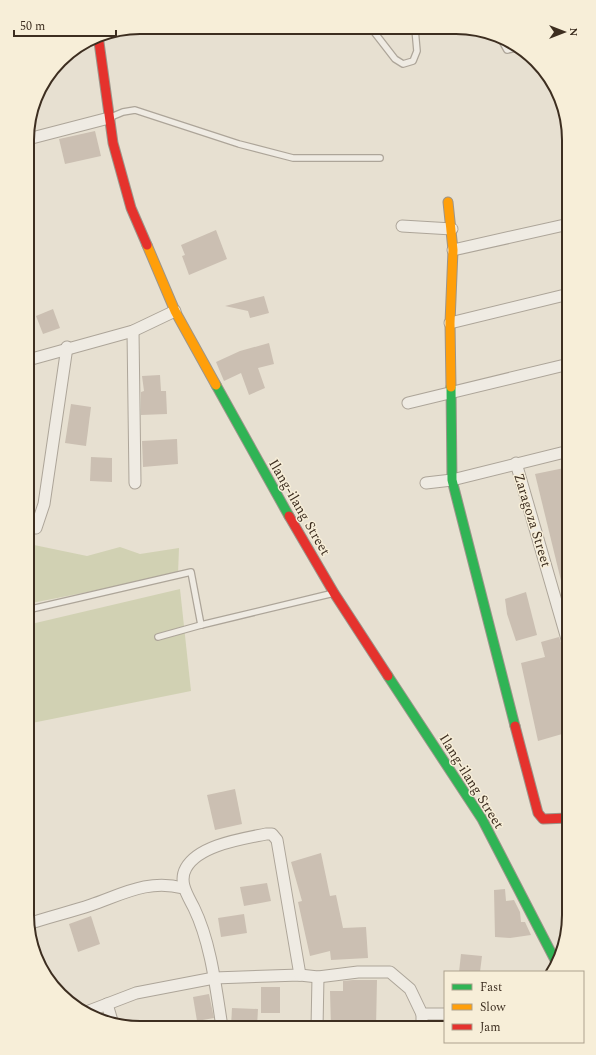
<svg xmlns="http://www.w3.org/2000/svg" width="596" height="1055" font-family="Spectral,serif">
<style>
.cemetery{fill:#d1d1b3}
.building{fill:#cbbfb2}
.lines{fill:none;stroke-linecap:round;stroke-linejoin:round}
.lane-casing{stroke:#ada599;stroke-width:8}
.street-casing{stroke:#ada599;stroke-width:13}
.fast-casing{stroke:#9c958a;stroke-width:11}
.slow-casing{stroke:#9c958a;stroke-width:11}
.jam-casing{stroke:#9c958a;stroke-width:11}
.lane{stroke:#efebe3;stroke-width:5.5}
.street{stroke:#efebe3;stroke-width:11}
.fast{stroke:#30b455;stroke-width:9}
.slow{stroke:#ff9f0a;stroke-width:9}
.jam{stroke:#e5322d;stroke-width:9}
.labels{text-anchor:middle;stroke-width:3;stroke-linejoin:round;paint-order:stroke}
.street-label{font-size:14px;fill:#3d2e20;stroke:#f7eed8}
.rim{fill:none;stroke:#3d2e20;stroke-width:2}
</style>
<rect width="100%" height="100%" fill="#e7e0d1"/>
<!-- cemetery -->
<g class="cemetery">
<path d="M34,545L87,556L120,547L140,554L179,548L178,574L27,604V551Z"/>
<path d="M180,589L191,691L27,724V625Z"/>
</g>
<!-- building -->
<g class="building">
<path d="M95,131L101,156L65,164L59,139Z"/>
<path d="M216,230L227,259L189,275L182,256L185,255L181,245Z"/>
<path d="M264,296L269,313L250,318L248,311L225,306Z"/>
<path d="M53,309L60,328L43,334L36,316Z"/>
<path d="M269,343L274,364L258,368L265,388L249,395L241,373L224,381L216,362L240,351Z"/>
<path d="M160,375L161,391H166L167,414L141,415V392L144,391L142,376Z"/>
<path d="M71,404L91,407L86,446L65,443Z"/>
<path d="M177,439L178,464L143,467L142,441Z"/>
<path d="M91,457L112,458V482L90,481Z"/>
<path d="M569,467V597H565L535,474Z"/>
<path d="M526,592L537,635L516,641L507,614L505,599Z"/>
<path d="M559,637L564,651L569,653V656H564L569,674V732L538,741L521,663L545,657L541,642Z"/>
<path d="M235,789L242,824L215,830L207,795Z"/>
<path d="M321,853L330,896L336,895L343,928L366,927L368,958L331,960L330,951L310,956L298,902L302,901L291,862Z"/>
<path d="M267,883L271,901L244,906L240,887Z"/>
<path d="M505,889L506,901L514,900L520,912L521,922H525L531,935L510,938L495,937L494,890Z"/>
<path d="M244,914L247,933L221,937L218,918Z"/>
<path d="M91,916L100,944L78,952L69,924Z"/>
<path d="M461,954L482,956L480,972H459Z"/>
<path d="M353,980H377L376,1028H331L330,991H343V981Z"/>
<rect x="261" y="987" width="19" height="26"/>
<path d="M209,994L214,1018L197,1021L193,997Z"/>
<path d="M232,1008L258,1009L257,1027L231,1026Z"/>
</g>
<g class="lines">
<defs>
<g id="lane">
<path d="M371,28L395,59L403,64L413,61L417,51L415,29"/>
<path d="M502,41L507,50L516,48"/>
<path d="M111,117L123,112L135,110L239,144L293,158H380"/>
<path d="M27,531L36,528"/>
<path d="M27,610L191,572L201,625L334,593"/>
<path d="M158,637L201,625"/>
</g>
<g id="street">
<path d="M28,139L109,118"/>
<path d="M402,226L452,229"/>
<path d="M453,250L569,224"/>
<path d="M450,323L569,294"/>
<path d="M133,331L135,483"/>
<path d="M28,360L133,331L175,311"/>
<path d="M408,403L569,364"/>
<path d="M516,463L569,646"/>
<path d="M426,483L452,480L569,451"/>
<path d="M36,528L44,504L67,347"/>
<path d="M28,924C49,917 70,912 91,905C123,894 148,879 183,888"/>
<path d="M107,1004L112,1021"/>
<path d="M89,1011L136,993L214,978L300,975L318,977L358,972H390L410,989L422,1014H445"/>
<path d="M222,1027C216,989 211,943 194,908C188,896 178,882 186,868C199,845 242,839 266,834H272L277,840L300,975"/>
<path d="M317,1028L318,977"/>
<path d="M422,1028V1014"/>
</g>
<g id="fast">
<path d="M216,385L289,516"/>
<path d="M451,387L452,480L515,726"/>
<path d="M388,676L482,819L555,960"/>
</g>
<g id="slow">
<path d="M448,202L453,250L450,323L451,387"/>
<path d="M147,245L175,311L216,385"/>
</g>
<g id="jam">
<path d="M98,35L113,143L131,208L147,245"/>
<path d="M289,516L334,593L388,676"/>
<path d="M515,726L538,813L543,819L569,818"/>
</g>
</defs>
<!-- lane casing -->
<use href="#lane" class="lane-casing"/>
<!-- street casing -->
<use href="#street" class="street-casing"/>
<!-- fast casing -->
<use href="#fast" class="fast-casing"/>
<!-- slow casing -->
<use href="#slow" class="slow-casing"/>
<!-- jam casing -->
<use href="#jam" class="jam-casing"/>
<!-- lane -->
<use href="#lane" class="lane"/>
<!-- street -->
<use href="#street" class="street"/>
<!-- fast -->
<use href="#fast" class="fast"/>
<!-- slow -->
<use href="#slow" class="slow"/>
<!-- jam -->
<use href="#jam" class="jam"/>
</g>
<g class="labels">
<!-- street labels -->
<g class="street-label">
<text transform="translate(300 507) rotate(60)" y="5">Ilang-ilang Street</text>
<text transform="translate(533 520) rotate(73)" y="5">Zaragoza Street</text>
<text transform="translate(472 781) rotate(58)" y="5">Ilang-ilang Street</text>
</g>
</g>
<!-- crop -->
<path d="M0 0H596V1055H0ZM140 34H456A106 106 0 0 1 562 140V915A106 106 0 0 1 456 1021H140A106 106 0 0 1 34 915V140A106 106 0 0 1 140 34Z" fill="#f7eed8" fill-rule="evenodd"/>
<path class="rim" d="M140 34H456A106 106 0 0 1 562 140V915A106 106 0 0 1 456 1021H140A106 106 0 0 1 34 915V140A106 106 0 0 1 140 34Z"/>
<!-- legend -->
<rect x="444" y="971" width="140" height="72" fill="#f7eed8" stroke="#ada18e"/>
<rect x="452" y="984" width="20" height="6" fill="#30b455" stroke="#ada18e"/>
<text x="480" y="991" font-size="12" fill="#3d2e20">Fast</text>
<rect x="452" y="1004" width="20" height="6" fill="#ff9f0a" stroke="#ada18e"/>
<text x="480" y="1011" font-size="12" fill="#3d2e20">Slow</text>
<rect x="452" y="1024" width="20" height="6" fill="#e5322d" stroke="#ada18e"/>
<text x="480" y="1031" font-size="12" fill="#3d2e20">Jam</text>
<!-- north arrow -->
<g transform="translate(564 32) rotate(90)" stroke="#f7eed8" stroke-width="3" paint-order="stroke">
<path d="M0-3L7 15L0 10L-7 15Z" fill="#3d2e20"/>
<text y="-6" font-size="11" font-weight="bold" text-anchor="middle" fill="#3d2e20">N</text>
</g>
<!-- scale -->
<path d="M14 30v6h102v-6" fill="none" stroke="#3d2e20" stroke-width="2"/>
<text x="20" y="30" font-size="12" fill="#3d2e20" stroke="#f7eed8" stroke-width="3" paint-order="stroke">50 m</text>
</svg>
